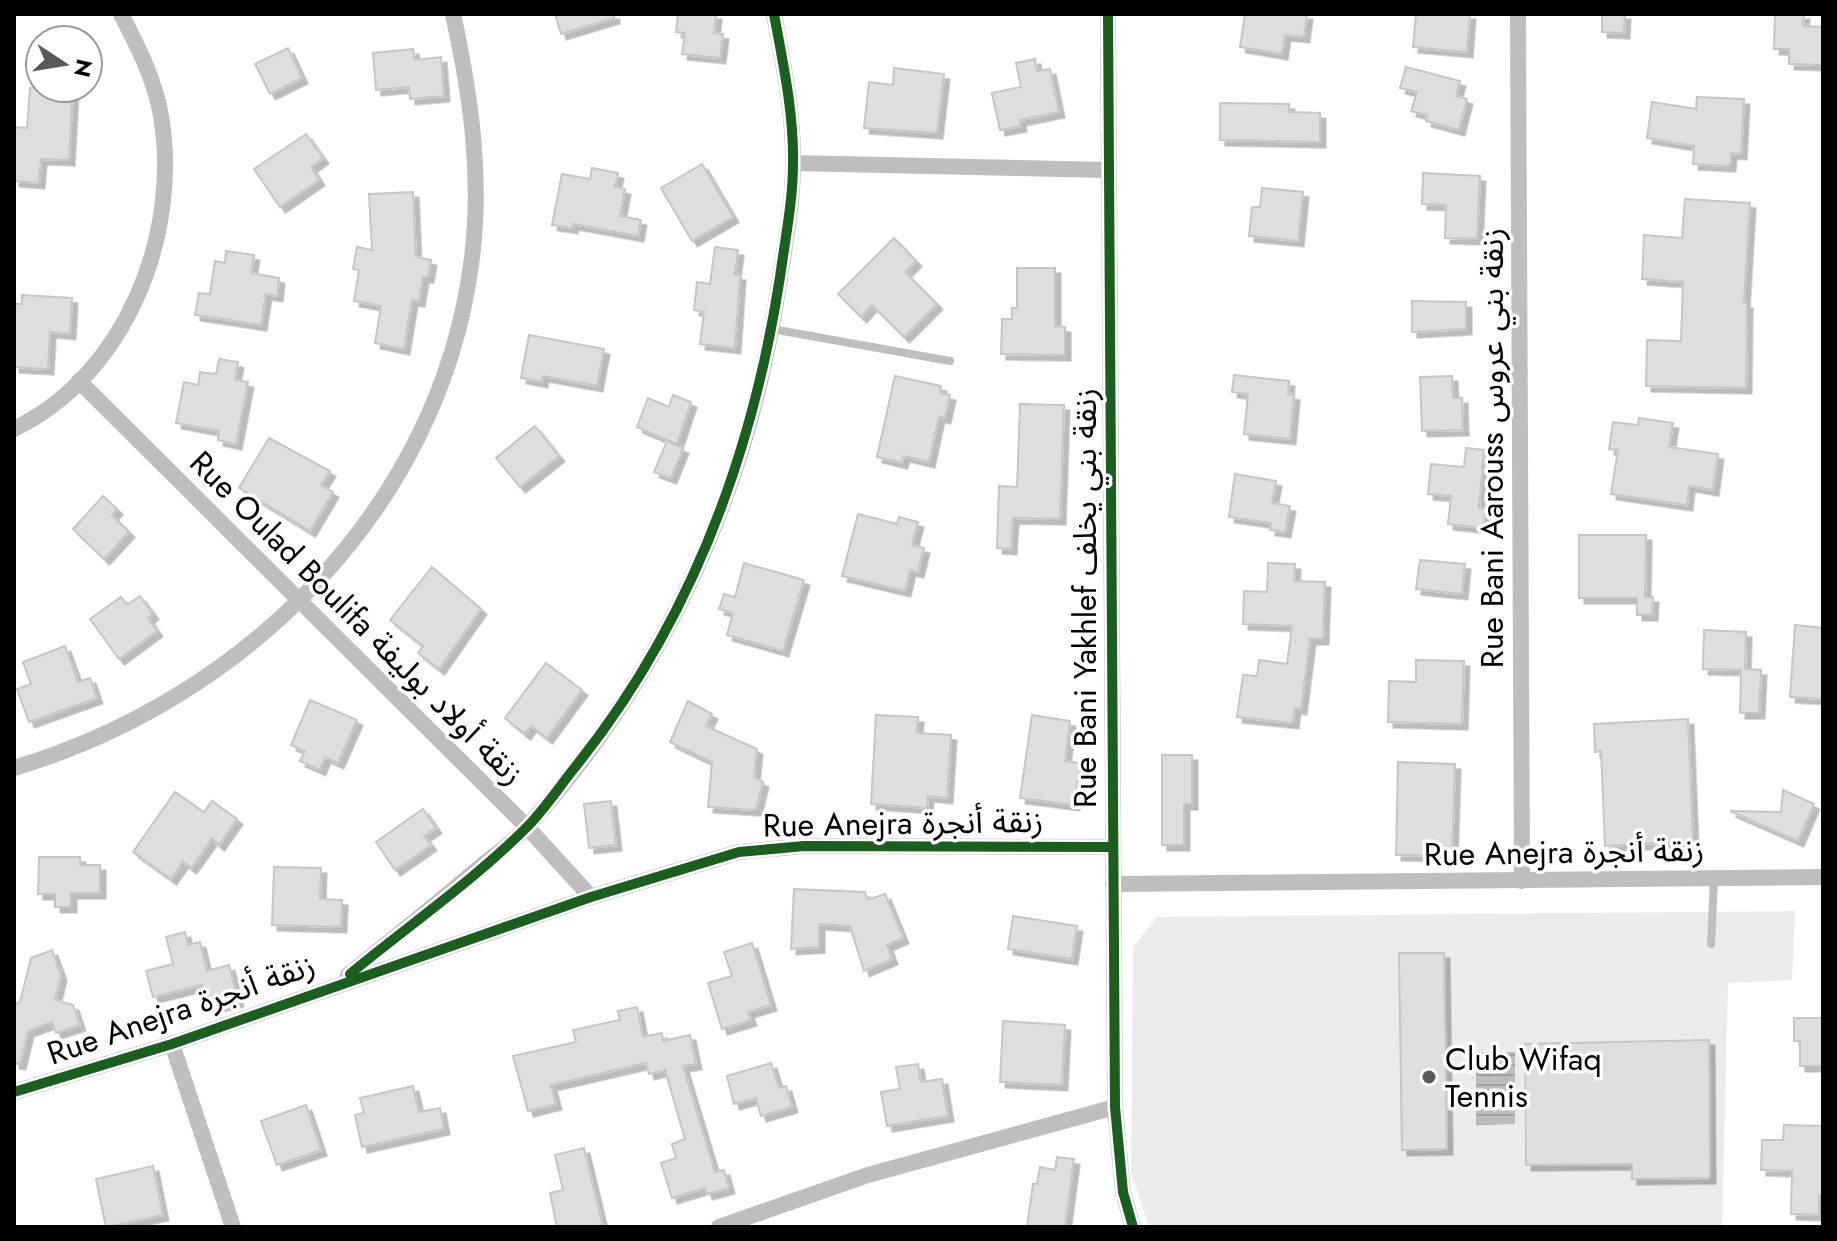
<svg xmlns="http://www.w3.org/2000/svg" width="1837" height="1241" font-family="Jost,'Noto Sans Arabic',sans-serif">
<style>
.garden{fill:#ebebeb}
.water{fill:url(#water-rules)}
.building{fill:#dedede;stroke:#c6c6c6;stroke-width:2;filter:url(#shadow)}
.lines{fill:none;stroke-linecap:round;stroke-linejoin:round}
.lane{stroke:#bebebe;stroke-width:8}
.street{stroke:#bebebe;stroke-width:16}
.cycleway-casing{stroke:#fff;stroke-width:15}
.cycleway{stroke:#1b5e20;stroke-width:10}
.poi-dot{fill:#595959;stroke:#fff;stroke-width:3}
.labels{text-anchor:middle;stroke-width:7;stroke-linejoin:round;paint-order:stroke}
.street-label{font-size:32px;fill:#000;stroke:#fff}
.poi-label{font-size:32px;fill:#000;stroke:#fff;text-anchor:start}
</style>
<defs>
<pattern id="water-rules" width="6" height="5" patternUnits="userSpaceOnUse" patternTransform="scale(2)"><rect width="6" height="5" fill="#bdbdbd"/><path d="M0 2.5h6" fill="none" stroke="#a1a1a1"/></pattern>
<filter id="shadow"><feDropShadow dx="5.5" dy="5.5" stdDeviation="0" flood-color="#0004"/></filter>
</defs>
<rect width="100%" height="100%" fill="#fff"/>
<!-- garden -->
<path class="garden" d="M1795,911L1792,980L1728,983L1722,1227H1149L1131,1172L1133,947L1157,917Z"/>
<!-- water -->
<path class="water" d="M1476,1052H1515V1124L1476,1125Z"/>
<!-- building -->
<g class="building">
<path d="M555,14H614V18L561,34Z"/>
<path d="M678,14H716L714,33L723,34L720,58L682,54L685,33L676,32Z"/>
<path d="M1245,14H1307L1304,37L1285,35L1282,54L1240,47Z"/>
<path d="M1416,14H1470L1467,52L1413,47Z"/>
<path d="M1602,14H1625L1624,33L1602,32Z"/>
<path d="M1775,14H1804L1803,26L1823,27V65L1789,64V49H1774Z"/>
<path d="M288,48L302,78L270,94L255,64Z"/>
<path d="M413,49L415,60L441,57L444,96L410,99L409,87L376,90L373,53Z"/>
<path d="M1035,59L1037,71L1050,69L1059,112L1020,120L1021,126L1000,130L992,93L1021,87L1016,63Z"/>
<path d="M1406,67L1460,81L1456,96L1467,99L1459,130L1426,121L1427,115L1411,111L1417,92L1400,88Z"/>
<path d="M894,68L944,74L937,133L864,128L869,82L893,85Z"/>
<path d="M30,88H73L69,160L41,159L39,183L14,181V127L27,128Z"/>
<path d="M1697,97L1744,99L1741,154L1731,153L1730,166L1693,164L1694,146L1647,138L1652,102L1696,109Z"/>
<path d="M1220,103L1289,104V112L1320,113V142L1220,140Z"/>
<path d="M306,134L323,158L311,167L319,180L280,207L254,169Z"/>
<path d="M702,164L733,217L692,241L661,188Z"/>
<path d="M592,168L618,173L615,187L625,189L620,216L641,220L638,236L573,224L572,228L552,225L562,174L590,179Z"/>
<path d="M1423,173L1480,176L1477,239L1445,238L1446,205L1422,204Z"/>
<path d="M1262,188L1303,192L1298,241L1249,236L1252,207H1260Z"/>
<path d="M413,192L416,257L431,260L428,277H423L419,301L412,300L404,349L375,343L381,306L354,301L359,270L353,269L357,247L372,250L369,194Z"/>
<path d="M1685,199L1750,203L1744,303H1747L1746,388L1646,386L1647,340L1681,341L1683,282L1642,279L1644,235L1682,238Z"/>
<path d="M894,238L916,261L905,272L937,304L904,337L872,305L861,317L838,294Z"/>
<path d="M715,247L738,250L735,274L740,275L735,348L700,344L704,312L694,310L697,282L710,284Z"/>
<path d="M226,251L254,255L251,273L279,278L277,296L266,294L261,325L195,315L199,293L210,294L215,261L225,263Z"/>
<path d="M1017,268H1055V326L1065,327V355L1001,354L1002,319H1012V308H1017Z"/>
<path d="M22,295L72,298L70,334L50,332L48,369L14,367V304H22Z"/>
<path d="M1412,301L1466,302V329L1412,332Z"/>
<path d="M529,335L604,349L597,386L543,376L542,382L521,378Z"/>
<path d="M219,359L238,362L235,380L248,382L236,444L218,440L219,431L176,423L184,382L198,385L200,372L216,374Z"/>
<path d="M1234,375L1289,381L1288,394L1294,395L1290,439L1244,434L1248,394L1232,392Z"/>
<path d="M895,376L941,386L940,393L950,395L945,418L939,416L929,462L904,456L902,463L877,457Z"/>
<path d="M1452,376L1453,398H1462L1463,430L1422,431L1420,377Z"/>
<path d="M673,395L691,402L677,444L637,427L648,398L669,407Z"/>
<path d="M1020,404L1064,405L1060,519L1013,518L1011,549L997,548L999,486L1017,487Z"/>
<path d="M1639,418L1673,423L1669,447L1718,454L1713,490L1689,486L1687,505L1611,494L1618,450L1609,449L1613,422L1638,425Z"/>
<path d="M535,426L559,456L520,487L496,458Z"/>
<path d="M269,438L330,471L321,485L333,492L310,531L239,488Z"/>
<path d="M667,441L683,448L671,478L654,472Z"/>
<path d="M1466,448L1484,450L1479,508L1486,509L1484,528L1448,524L1451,496L1428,494L1431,464L1464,467Z"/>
<path d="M1235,474L1276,481L1272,503L1290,506L1285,532L1270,530L1271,523L1229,517Z"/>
<path d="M103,496L117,509L112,515L129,532L104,559L73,529Z"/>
<path d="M858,514L897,524L899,517L918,522L912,545L924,548L918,572L910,570L905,591L842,576Z"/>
<path d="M1579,535H1646L1645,597H1653L1652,615H1637V598H1579Z"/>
<path d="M1420,560L1465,564L1462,594L1416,589Z"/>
<path d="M744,563L804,580L783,651L727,635L733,613L719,609L724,594L735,597Z"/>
<path d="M1268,563L1295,564L1294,581L1325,582L1323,639H1310L1301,709L1295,708L1293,723L1237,717L1243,675L1257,676L1259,660L1287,664L1292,626L1243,624L1244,591L1267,592Z"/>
<path d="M432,567L481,609L439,669L418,653L423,646L390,620Z"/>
<path d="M140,596L153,614L148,618L157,631L119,659L90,619L121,597L127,605Z"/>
<path d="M1795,625L1823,628V699L1790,697Z"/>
<path d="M1704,630L1746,632L1745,669L1761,670L1759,713H1740L1741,670L1703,669Z"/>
<path d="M65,646L78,682L90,678L97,698L29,722L17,689L31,684L23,662Z"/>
<path d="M1416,660L1464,661L1462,724L1388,722L1389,681L1416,682Z"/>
<path d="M546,663L582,690L547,738L531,726L525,734L505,718Z"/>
<path d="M310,700L357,720L338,763L325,757L320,770L300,761L305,751L291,745Z"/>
<path d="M688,701L712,714L706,726L757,749L754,777L763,782L756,810L708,807L712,762L670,742Z"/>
<path d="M876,715L918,717L917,733L951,735L947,798L928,796L927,808L871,804Z"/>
<path d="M1032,715L1070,721L1065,761L1080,763L1074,805L1020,798Z"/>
<path d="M1688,719L1693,841L1605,846L1601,751L1595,752L1594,724Z"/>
<path d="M1162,755H1192V804H1184V845H1162Z"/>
<path d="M1398,762L1455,764L1452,856L1396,855Z"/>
<path d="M1783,790L1814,804L1798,841L1730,811L1781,812Z"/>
<path d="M175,792L204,812L212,801L237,819L219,845L212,839L191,868L183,862L171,879L133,852Z"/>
<path d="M611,801L616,845L589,848L584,804Z"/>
<path d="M423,809L436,828L424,836L431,845L395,870L376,842Z"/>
<path d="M39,857H80V865H100V893H71V907H55V894H38Z"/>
<path d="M274,867L321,868L320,899L342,900L341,927L272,925Z"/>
<path d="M794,889L865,892L867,900L885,894L903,938L887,945L892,959L864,971L850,926L819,924V947L791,949Z"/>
<path d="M1013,916L1077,926L1072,959L1008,949Z"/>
<path d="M185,932L188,945L200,942L207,971L229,965L238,1001L209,1008L202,985L153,997L146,971L173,964L166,937Z"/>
<path d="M752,943L771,1005L748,1012L751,1020L722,1029L708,983L732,976L724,952Z"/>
<path d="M52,950L61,975L55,1000L73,1005L80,1025L56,1033L52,1022L28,1031L20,1064L14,1063V1005L20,1002L31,958Z"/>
<path d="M1399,953H1444L1447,1149L1402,1150Z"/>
<path d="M637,1007L643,1037L662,1033L663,1041L690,1035L696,1064L683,1066L715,1172L724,1170L729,1188L707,1194L705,1188L672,1198L661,1163L676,1158L672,1144L685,1139L665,1070L649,1074L646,1063L551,1085L556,1104L528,1111L513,1056L576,1042L573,1030L620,1020L618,1011Z"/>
<path d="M1794,1018H1823V1066H1800V1041H1794Z"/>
<path d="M1003,1021L1065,1025L1062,1085L1000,1082Z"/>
<path d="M1709,1040L1710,1178L1632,1179V1164L1526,1165L1525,1044Z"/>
<path d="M771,1063L779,1088L786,1086L792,1107L761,1116L756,1098L734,1104L727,1076Z"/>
<path d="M918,1064L921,1082L942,1079L948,1116L887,1126L881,1092L900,1089L896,1067Z"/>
<path d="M413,1086L419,1112L440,1108L444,1129L362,1147L355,1115L364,1113L360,1098Z"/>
<path d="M306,1105L321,1150L277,1165L261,1121Z"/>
<path d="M1784,1125L1823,1126V1195H1819V1215L1791,1214L1792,1171L1761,1170L1762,1140H1783Z"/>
<path d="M584,1148L603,1227H557L550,1193L563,1190L555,1155Z"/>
<path d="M1057,1157L1074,1159L1065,1227H1027L1033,1184H1037L1040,1167L1055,1170Z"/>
<path d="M153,1166L163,1215L106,1227L96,1179Z"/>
</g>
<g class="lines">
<!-- lane -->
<g class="lane">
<path d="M772,329L950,361"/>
<path d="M1711,944L1714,878"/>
</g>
<!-- street -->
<g class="street">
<path d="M1108,14L1115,1107L1123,1192L1133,1227"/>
<path d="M1518,14L1522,881"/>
<path d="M793,163L1108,170"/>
<path d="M79,381L527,827L591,897"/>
<path d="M14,429C126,375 181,234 161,116C155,80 138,47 121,14"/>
<path d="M14,768C243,700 438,510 471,265C483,180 471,97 453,14"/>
<path d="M1113,884L1823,877"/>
<path d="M348,975C390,941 433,907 474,872C492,857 514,842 529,825C668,668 748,490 779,284C785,244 793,204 793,164C794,114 783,63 774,14"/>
<path d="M172,1044L233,1227"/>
<path d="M14,1092L172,1044L591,897L739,852L804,846L1112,847"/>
<path d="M719,1227L868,1175L1115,1107"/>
</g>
<defs>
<g id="cycleway">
<path d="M1108,14L1115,1107L1123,1192L1133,1227"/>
<path d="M350,974C408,926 473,881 526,828C543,811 557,790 572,771C688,628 752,459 780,277C785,240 793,201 793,163C794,114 783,63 774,14"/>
<path d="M14,1092L172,1044L591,897L739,852L804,846L1112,847"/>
</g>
</defs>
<!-- cycleway casing -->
<use href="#cycleway" class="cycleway-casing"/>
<!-- cycleway -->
<use href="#cycleway" class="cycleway"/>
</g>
<!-- markers -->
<circle class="poi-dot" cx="1429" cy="1077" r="8"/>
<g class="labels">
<!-- street labels -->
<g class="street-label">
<text transform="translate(1492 448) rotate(-90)" y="11">Rue Bani Aarouss زنقة بني عروس</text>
<text transform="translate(1085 598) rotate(-90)" y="11">Rue Bani Yakhlef زنقة بني يخلف</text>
<text transform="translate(357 618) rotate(45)" y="11">Rue Oulad Boulifa زنقة أولاد بوليفة</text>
<text transform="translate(903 823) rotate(-1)" y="11">Rue Anejra زنقة أنجرة</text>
<text transform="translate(1564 852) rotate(-1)" y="11">Rue Anejra زنقة أنجرة</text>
<text transform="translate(181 1009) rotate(-19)" y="11">Rue Anejra زنقة أنجرة</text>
</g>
<!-- poi labels -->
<g class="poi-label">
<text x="1445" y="1070">Club Wifaq<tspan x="1445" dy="37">Tennis</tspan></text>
</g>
</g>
<!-- border -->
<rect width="1837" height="1241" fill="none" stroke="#000000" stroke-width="32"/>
<!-- north arrow -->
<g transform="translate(64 64) rotate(102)"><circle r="38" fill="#ffffff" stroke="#999999" stroke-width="2"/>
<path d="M0-6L14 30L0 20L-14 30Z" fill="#595959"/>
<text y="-12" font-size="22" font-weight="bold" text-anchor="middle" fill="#000000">N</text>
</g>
</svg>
